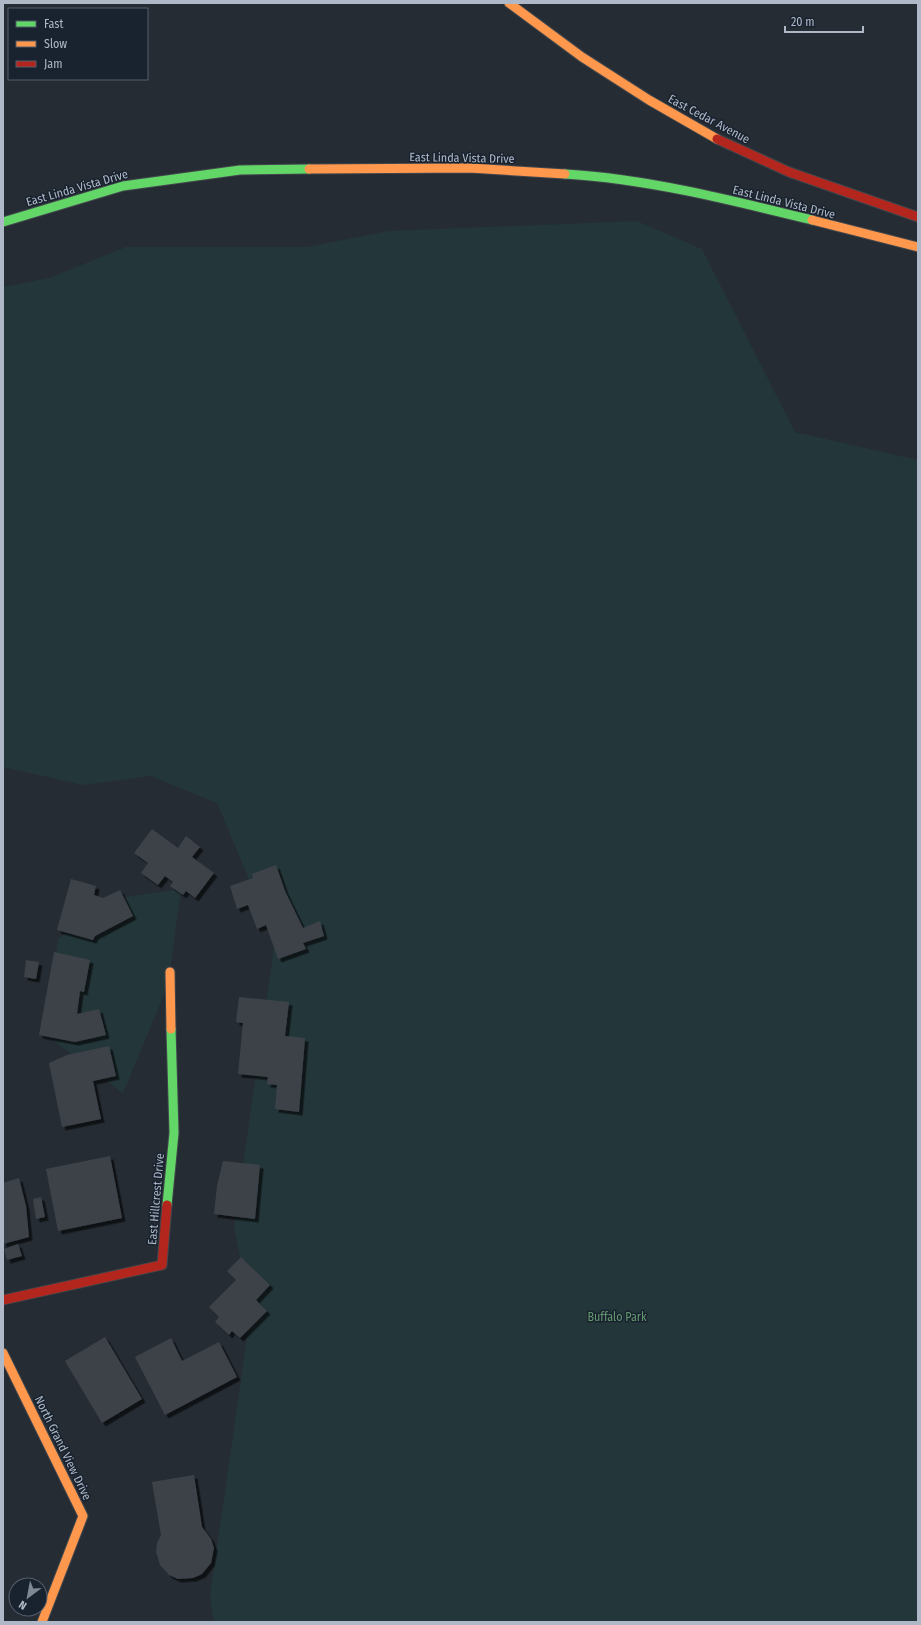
<svg xmlns="http://www.w3.org/2000/svg" width="921" height="1625" font-family="'Fira Sans Condensed',sans-serif">
<style>
.green{fill:#23363a}
.building{fill:#3d424a;filter:url(#shadow)}
.lines{fill:none;stroke-linecap:round;stroke-linejoin:round}
.fast-casing{stroke:#42474d;stroke-width:11}
.slow-casing{stroke:#42474d;stroke-width:11}
.jam-casing{stroke:#42474d;stroke-width:11}
.fast{stroke:#63d668;stroke-width:9}
.slow{stroke:#ff974d;stroke-width:9}
.jam{stroke:#b3261e;stroke-width:9}
.labels{text-anchor:middle;stroke-width:3;stroke-linejoin:round;paint-order:stroke}
.street-label{font-size:12px;fill:#aeb8c7;stroke:#19222f}
.park-label{font-size:12px;fill:#649970;stroke:#19222f}
</style>
<defs>
<filter id="shadow"><feDropShadow dx="3.5" dy="3.5" stdDeviation="0" flood-color="#0009"/></filter>
</defs>
<rect width="100%" height="100%" fill="#262c34"/>
<!-- green -->
<g class="green">
<path d="M637,221L702,249L795,432L918,460V1622H214L210,1596L251,1310L234,1228L275,941L217,803L151,776L83,785L3,767V287L49,278L126,247H306L389,231Z"/>
<path d="M181,889L168,985L123,1093L45,1034L58,939L113,899Z"/>
</g>
<!-- building -->
<g class="building">
<path d="M152,829L178,848L186,836L200,847L192,857L214,873L195,898L186,891L183,895L170,886L173,882L165,876L158,885L141,873L148,863L134,853Z"/>
<path d="M276,865L285,891L303,928L320,921L324,936L303,943L306,949L278,959L266,925L257,929L248,905L237,909L230,886L253,878L252,874Z"/>
<path d="M71,879L96,886L94,895L103,898L120,890L133,916L95,936L93,940L57,930Z"/>
<path d="M54,952L90,960L84,992L80,991L77,1014L99,1009L106,1035L75,1042L39,1035Z"/>
<path d="M26,960L39,962L36,979L24,977Z"/>
<path d="M239,997L289,1002L285,1036L305,1038L299,1112L275,1109L277,1085L267,1084L268,1077L238,1074L243,1023L236,1022Z"/>
<path d="M109,1046L116,1076L93,1081L101,1119L62,1127L49,1063L67,1055Z"/>
<path d="M110,1156L122,1218L58,1231L46,1169Z"/>
<path d="M223,1161L260,1165L255,1219L214,1214L217,1186Z"/>
<path d="M19,1178L26,1206L29,1237L3,1244V1183Z"/>
<path d="M41,1197L45,1217L36,1219L33,1199Z"/>
<path d="M18,1244L22,1256L7,1260L4,1249Z"/>
<path d="M241,1257L270,1285L256,1300L267,1311L240,1338L232,1331L229,1335L215,1322L219,1317L209,1307L236,1280L227,1271Z"/>
<path d="M105,1337L142,1399L102,1423L65,1361Z"/>
<path d="M171,1338L182,1361L219,1342L237,1377L165,1415L135,1357Z"/>
<path d="M194,1475L202,1527L211,1539L214,1548L211,1563L202,1574L193,1578L178,1579L169,1575L160,1565L156,1552L157,1543L161,1535L152,1482Z"/>
</g>
<g class="lines">
<defs>
<g id="fast">
<path d="M565,174C648,179 731,200 812,220"/>
<path d="M3,222L123,186L240,170L309,169"/>
<path d="M167,1205L174,1133L171,1029"/>
</g>
<g id="slow">
<path d="M509,3L582,57L649,100L717,139"/>
<path d="M309,169L470,168L565,174"/>
<path d="M812,220L918,247"/>
<path d="M170,972L171,1029"/>
<path d="M3,1353L83,1516L42,1622"/>
</g>
<g id="jam">
<path d="M717,139L789,172L918,217"/>
<path d="M3,1300L162,1265L167,1205"/>
</g>
</defs>
<!-- fast casing -->
<use href="#fast" class="fast-casing"/>
<!-- slow casing -->
<use href="#slow" class="slow-casing"/>
<!-- jam casing -->
<use href="#jam" class="jam-casing"/>
<!-- fast -->
<use href="#fast" class="fast"/>
<!-- slow -->
<use href="#slow" class="slow"/>
<!-- jam -->
<use href="#jam" class="jam"/>
</g>
<g class="labels">
<!-- street labels -->
<g class="street-label">
<text transform="translate(709 119) rotate(28)" y="4">East Cedar Avenue</text>
<text transform="translate(462 158) rotate(1)" y="4">East Linda Vista Drive</text>
<text transform="translate(77 188) rotate(-16)" y="4">East Linda Vista Drive</text>
<text transform="translate(784 202) rotate(14)" y="4">East Linda Vista Drive</text>
<text transform="translate(156 1199) rotate(-85)" y="4">East Hillcrest Drive</text>
<text transform="translate(63 1448) rotate(64)" y="4">North Grand View Drive</text>
</g>
<!-- park labels -->
<g class="park-label">
<text x="617" y="1321">Buffalo Park</text>
</g>
</g>
<!-- border -->
<rect width="921" height="1625" fill="none" stroke="#aeb8c7" stroke-width="8"/>
<!-- legend -->
<rect x="8" y="8" width="140" height="72" fill="#19222f" stroke="#555e6c"/>
<rect x="16" y="21" width="20" height="6" fill="#63d668" stroke="#555e6c"/>
<text x="44" y="28" font-size="12" fill="#aeb8c7">Fast</text>
<rect x="16" y="41" width="20" height="6" fill="#ff974d" stroke="#555e6c"/>
<text x="44" y="48" font-size="12" fill="#aeb8c7">Slow</text>
<rect x="16" y="61" width="20" height="6" fill="#b3261e" stroke="#555e6c"/>
<text x="44" y="68" font-size="12" fill="#aeb8c7">Jam</text>
<!-- north arrow -->
<g transform="translate(28 1597) rotate(212)"><circle r="19" fill="#19222f" stroke="#555e6c"/>
<path d="M0-3L7 15L0 10L-7 15Z" fill="#7e8794"/>
<text y="-6" font-size="11" font-weight="bold" text-anchor="middle" fill="#aeb8c7">N</text>
</g>
<!-- scale -->
<path d="M785 26v6h78v-6" fill="none" stroke="#aeb8c7" stroke-width="2"/>
<text x="791" y="26" font-size="12" fill="#aeb8c7" stroke="#19222f" stroke-width="3" paint-order="stroke">20 m</text>
</svg>
